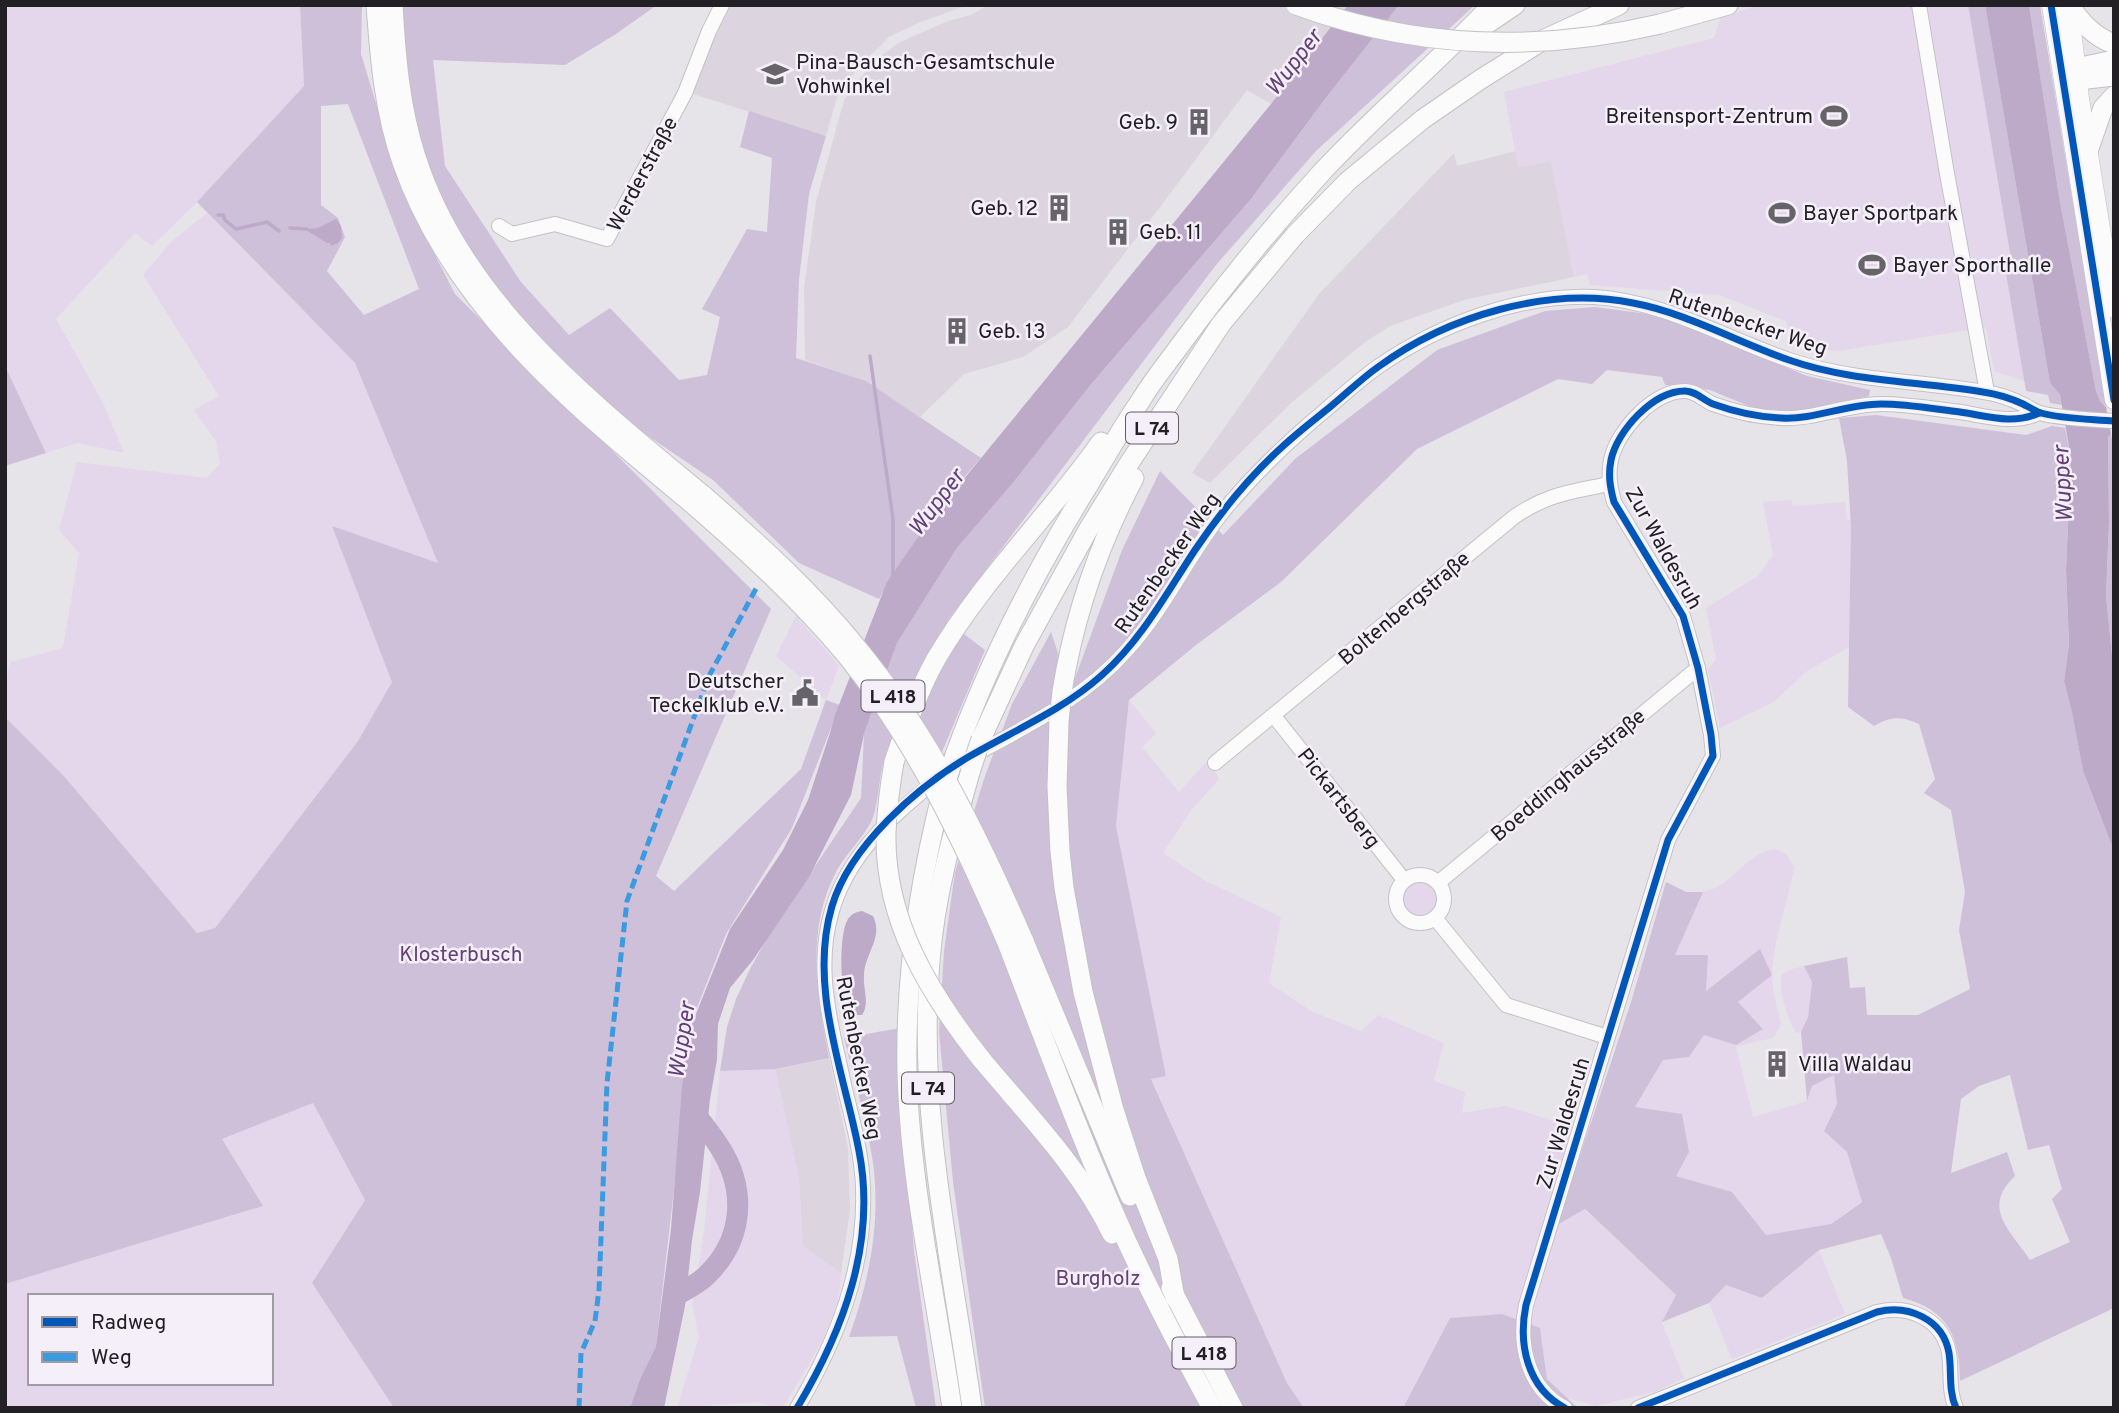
<svg xmlns="http://www.w3.org/2000/svg" width="2119" height="1413" font-family="Overpass,sans-serif">
<style>
.built{fill:#dcd5e0}
.green{fill:#e4d7ec;fill-rule:evenodd}
.forest{fill:#cfc0da;fill-rule:evenodd}
.water{fill:#bdaac9}
.lines{fill:none;stroke-linecap:round;stroke-linejoin:round}
.stream{stroke:#bdaac9;stroke-width:3.5}
.river{stroke:#bdaac9;stroke-width:21}
.minor-casing{stroke:#c3c1c5;stroke-width:16}
.major-casing{stroke:#c3c1c5;stroke-width:19}
.highway-casing{stroke:#c3c1c5;stroke-width:21}
.minor{stroke:#fbfbfc;stroke-width:14}
.major{stroke:#fbfbfc;stroke-width:18}
.highway{stroke:#fbfbfc;stroke-width:19}
.highway-bridge-casing{stroke:#c3c1c5;stroke-width:21;stroke-linecap:butt}
.highway-bridge{stroke:#fbfbfc;stroke-width:19}
.quiet{stroke:#3c9be0;stroke-width:5;stroke-dasharray:10 5;stroke-linecap:butt}
.cycleway-casing{stroke:#f4eff8;stroke-width:11}
.cycleway{stroke:#0057b8;stroke-width:7}
.labels{text-anchor:middle;stroke-width:5;stroke-linejoin:round;paint-order:stroke}
.shield{fill:#f4eff8;stroke:#615e64;stroke-width:2}
.shield-label{font-size:19px;font-weight:bold;fill:#222024}
.poi-label{font-size:21px;fill:#222024;stroke:#f4eff8;text-anchor:start}
.street-label{font-size:21px;fill:#222024;stroke:#f4eff8}
.park-label{font-size:21px;fill:#644077;stroke:#f4eff8}
.water-label{font-size:23px;font-style:italic;fill:#634077;stroke:#f4eff8}
</style>
<rect width="100%" height="100%" fill="#e6e3e9"/>
<!-- built -->
<g class="built">
<path d="M726,5H968L918,23L889,37L881,45L861,64L838,94L826,136L690,93Z"/>
<path d="M988,5H1348L1271,104L1247,90L1167,198L1068,327L1023,357L964,374L920,417L865,381L805,360L804,288L816,202L844,100L858,80L880,57L898,43L948,21L971,15Z"/>
<path d="M1516,151L1518,167L1551,161L1574,277L1464,300L1390,326L1365,342L1291,403L1210,483L1192,473L1319,294L1454,153L1457,166Z"/>
<path d="M829,1058L848,1148L850,1210L841,1273L803,1246L799,1180L775,1069Z"/>
</g>
<!-- green -->
<g class="green">
<path d="M5,5H300L304,86L197,202L152,246L135,233L56,319L103,403L124,453L77,443L46,453L5,366Z"/>
<path d="M1760,5H1968L2011,259L2005,268L2025,381L1994,371L1986,327L1839,351L1793,347L1786,321L1719,295L1590,285L1587,274L1574,277L1551,161L1518,167L1504,92L1714,38L1721,17Z"/>
<path d="M207,213L355,363L439,564L332,527L393,681L358,741L215,928L196,933L64,776L5,717V682L11,662L63,648L79,553L59,530L77,462L207,478L220,464L216,441L194,410L219,396L143,275L171,242Z"/>
<path d="M1792,500L1793,506L1845,502L1847,520L1945,506L1895,621L1807,671L1775,701L1720,728L1708,670L1716,660L1706,608L1758,576L1773,555L1763,502Z"/>
<path d="M796,616L839,666L826,700L776,656Z"/>
<path d="M1129,700L1156,733L1142,747L1179,792L1208,760L1219,779L1192,809L1163,853L1204,880L1281,917L1269,983L1311,1011L1361,1031L1378,1015L1444,1043L1434,1081L1465,1092L1462,1113L1505,1106L1574,1127L1590,1126L1558,1224L1584,1209L1676,1295L1662,1323L1684,1378L1657,1391L1596,1406L1564,1397L1547,1379L1540,1329L1502,1314L1450,1318L1403,1408H1304L1287,1383L1151,1078L1166,1076L1116,826Z"/>
<path d="M1776,849L1787,855L1794,867C1788,903 1773,938 1772,975C1772,992 1778,1008 1781,1025L1773,1038L1736,1046L1753,1117L1807,1101L1812,1086L1834,1075L1837,1104L1824,1131L1847,1152L1862,1201L1831,1224L1766,1235L1732,1192L1676,1176L1635,1107L1663,1060L1689,1057L1704,1034L1736,1045L1763,1028L1738,1002L1760,950L1706,992L1674,956L1703,892C1708,890 1714,889 1719,886C1739,874 1752,851 1776,849Z"/>
<circle cx="1420" cy="899" r="19"/>
<path d="M1804,966L1812,982L1808,1017L1801,1032L1796,1033C1786,1014 1780,997 1781,975L1792,969Z"/>
<path d="M775,1069L799,1180L803,1246L841,1273C841,1321 806,1367 783,1408H776L757,1402L677,1408L699,1337L692,1305L704,1232L720,1071Z"/>
<path d="M313,1103L365,1200L312,1283L394,1408H5V1284L262,1206L221,1139ZM30,1296H271V1383H30Z"/>
<path d="M1819,1250L1845,1314L1732,1359L1709,1303L1726,1285L1762,1298Z"/>
</g>
<!-- forest -->
<g class="forest">
<path d="M300,5H362L361,54L375,100L408,203L455,294L771,609L656,876L674,891L801,769L826,700L840,705L792,828L726,934L689,1028L674,1189L656,1346L640,1379L630,1408H394L312,1283L365,1200L313,1103L222,1139L263,1206L5,1284V717L64,776L197,933L215,928L358,741L392,682L332,526L438,563L355,363L197,202L304,86ZM348,104L419,289L364,315L327,271L345,237L338,218L321,205V106Z"/>
<path d="M399,5H657L616,34L565,65L433,60L445,166L521,282L569,335L610,308L679,380L707,375L720,317L702,309L747,229L767,232L772,158L740,147L749,111L826,136L809,194L799,280L796,358L866,381L981,458L936,509L879,599L799,563L713,480L629,423L530,328L460,242L421,153L405,62Z"/>
<path d="M1399,5H1475L1316,151L1216,265L947,621L985,650L942,752L908,700C900,720 890,740 884,760C879,776 878,810 871,822C862,839 847,853 837,870C805,929 817,996 829,1058L775,1069L720,1071L727,1027L736,999L750,969L770,933L861,798L864,734L897,643L957,548L1012,484L1093,382L1251,199L1325,99Z"/>
<path d="M1968,5H1985L2050,383L2060,395L2062,405L2050,403L2048,395L2026,391L2005,268L2011,259Z"/>
<path d="M2029,5H2040L2107,407L2100,401L2096,391L2060,202Z"/>
<path d="M1595,307L1663,316L1807,376L1870,390L1869,396L1801,411L1756,409L1710,390L1665,385L1662,377L1607,370L1592,384L1558,379L1417,449L1281,582L1196,645L1129,700L1116,826L1166,1076L1151,1079L1287,1383L1304,1408H985L953,1182L939,1032L944,951L955,872L985,776L1012,704L1051,632L1074,701L1071,689L1122,550L1160,471L1223,535L1295,459L1437,350L1545,311Z"/>
<path d="M5,366L46,453L5,466Z"/>
<path d="M1876,415L2026,435L2052,426L2065,428L2071,458L2066,570L2069,644L2064,681L2072,711L2083,771L2114,851V1308L1960,1381C1960,1337 1948,1310 1903,1298L1891,1258L1881,1234L1819,1250L1762,1298L1726,1285L1709,1303L1662,1322L1676,1295L1585,1209L1557,1225L1631,1002L1666,882L1686,892H1703L1675,955H1708L1706,991L1760,949L1772,975L1738,1002L1763,1029L1736,1045L1704,1035L1689,1057L1663,1060L1635,1107L1682,1114L1689,1152L1676,1176L1732,1192L1766,1235L1831,1224L1862,1202L1847,1152L1824,1131L1837,1104L1834,1075L1812,1086L1807,1101L1801,1032L1808,1017L1812,982L1804,966L1847,957L1850,988L1865,987L1867,1015H1918L1970,989L1959,930L1965,892L1951,810L1924,793L1935,779L1919,724C1901,716 1891,716 1874,726L1848,707L1851,527L1847,461L1839,418ZM2010,1075L2028,1150L2049,1145L2062,1189L2052,1199L2070,1242L2030,1260C2010,1230 1981,1208 2015,1176L2007,1152L1951,1173L1961,1099L1979,1086Z"/>
<path d="M2111,434L2114,452V675L2106,596L2109,522L2108,437Z"/>
<path d="M900,1028L902,1085L914,1251L936,1408H916L897,1336L849,1337C869,1281 881,1224 873,1163C867,1121 854,1079 844,1038Z"/>
<path d="M1502,1314L1540,1328L1547,1379L1578,1408H1403L1450,1318Z"/>
</g>
<!-- water -->
<g class="water">
<path d="M1348,5H1399L1325,99L1251,199L1093,382L1012,484L957,548L897,643L864,734L851,795L809,877L753,960L730,988L718,1024L717,1060L710,1099L700,1192L692,1240L685,1306L664,1408H630L640,1379L656,1346L671,1229L682,1086L692,1024L730,929L783,850L808,800L830,733L835,715L887,582L927,524L1271,104Z"/>
<path d="M1985,5H2029L2060,202L2096,391L2100,401L2106,407L2111,434L2108,437L2109,522L2106,596L2114,675V851L2083,771L2072,712L2064,681L2069,644L2066,570L2071,458L2060,395L2050,383Z"/>
<path d="M336,219L341,226L342,238L338,243L331,246L330,243H327L306,230L307,228C318,231 326,223 336,219Z"/>
<path d="M862,911L873,916C884,938 864,954 864,976C863,989 870,1004 862,1015H854C839,1004 838,935 848,919C852,914 855,912 862,911Z"/>
</g>
<g class="lines">
<!-- stream -->
<g class="stream">
<path d="M218,215H223L225,220L236,229L267,222L279,231"/>
<path d="M290,228L307,229"/>
<path d="M870,356L893,519V576"/>
</g>
<!-- river -->
<path class="river" d="M675,1296C685,1290 698,1284 707,1275C744,1239 747,1189 719,1146C712,1135 704,1125 696,1115"/>
<defs>
<g id="minor">
<path d="M1919,5L1946,168L1987,392"/>
<path d="M499,226L512,234L555,224L607,239L685,93L709,31L722,5"/>
<path d="M1274,716L1404,880"/>
<path d="M972,756C1027,726 1085,698 1127,650C1163,610 1186,560 1218,518C1249,478 1284,445 1322,413C1341,397 1359,380 1379,366C1440,324 1520,294 1594,297C1665,301 1726,339 1792,361C1853,381 1920,381 1984,392C1997,394 2010,398 2022,404C2028,407 2034,411 2040,413C2057,418 2095,420 2114,421"/>
<path d="M1215,763L1514,517C1547,494 1571,492 1609,484"/>
<circle cx="1420" cy="899" r="24"/>
<path d="M1439,882L1698,668"/>
<path d="M1435,918L1506,1005L1607,1037"/>
<path d="M797,1408C837,1340 866,1268 863,1188C862,1153 852,1119 844,1085C837,1050 827,1016 825,981C818,887 869,833 938,779"/>
<path d="M1565,1408C1527,1388 1518,1344 1526,1305L1668,840L1713,756L1711,735L1698,668L1683,616L1614,502C1610,487 1608,475 1611,460C1617,431 1653,391 1685,391C1696,391 1703,400 1713,404C1735,412 1758,417 1781,418C1814,420 1847,404 1881,404C1907,404 1935,409 1960,412C1987,416 2013,425 2039,413"/>
<path d="M1638,1408L1877,1312C1908,1304 1943,1319 1949,1353C1952,1372 1948,1390 1956,1408"/>
</g>
<g id="major">
<path d="M2051,5L2114,400"/>
<path d="M2069,5L2080,99L2114,309"/>
</g>
<g id="highway">
<path d="M376,5C380,59 384,111 402,162C453,309 579,410 695,506"/>
<path d="M393,5C396,57 400,108 416,157C462,302 591,402 704,496"/>
<path d="M2069,5C2081,22 2094,37 2114,44"/>
<path d="M1660,24L1728,5"/>
<path d="M1481,28L1515,5"/>
<path d="M2076,68L2114,60"/>
<path d="M2078,80L2114,76"/>
<path d="M2088,151L2103,108L2114,96"/>
<path d="M1062,692C1074,616 1098,546 1134,478"/>
<path d="M1059,721L1057,787L1060,851L1064,888L1083,992L1114,1110L1136,1178L1168,1259L1175,1298"/>
<path d="M981,739L1024,646L1088,530L1128,465L1221,324L1295,235L1348,181L1423,119L1481,79L1545,39L1619,5"/>
<path d="M955,755C990,658 1037,568 1091,481C1107,454 1123,426 1141,400C1153,380 1168,362 1181,344C1225,284 1272,227 1322,172C1376,114 1437,63 1492,5"/>
<path d="M894,762C906,727 918,691 936,659C982,580 1049,516 1101,442"/>
<path d="M971,769C953,832 935,895 930,961C917,1114 951,1257 972,1408"/>
<path d="M943,789C919,882 905,975 907,1072C910,1185 936,1297 952,1408"/>
<path d="M1023,939L1130,1196"/>
<path d="M1008,945C1046,1044 1083,1145 1127,1242C1153,1298 1182,1353 1212,1408"/>
<path d="M982,1060C1028,1115 1081,1169 1112,1234"/>
<path d="M1171,1288L1233,1408"/>
</g>
</defs>
<!-- minor casing -->
<use href="#minor" class="minor-casing"/>
<!-- major casing -->
<use href="#major" class="major-casing"/>
<!-- highway casing -->
<use href="#highway" class="highway-casing"/>
<!-- minor -->
<use href="#minor" class="minor"/>
<!-- major -->
<use href="#major" class="major"/>
<!-- highway -->
<use href="#highway" class="highway"/>
<defs>
<g id="highway-bridge">
<path d="M1296,5C1416,49 1536,53 1660,24"/>
<path d="M704,496C759,544 812,592 858,649C929,735 979,837 1023,939"/>
<path d="M695,506C749,553 801,601 847,656C917,743 964,843 1008,945"/>
<path d="M1059,721L1062,692"/>
<path d="M894,762C890,785 887,808 886,832C884,920 929,993 982,1060"/>
<path d="M971,769L981,739"/>
<path d="M944,787L955,755"/>
</g>
</defs>
<!-- highway-bridge casing -->
<use href="#highway-bridge" class="highway-bridge-casing"/>
<!-- highway-bridge -->
<use href="#highway-bridge" class="highway-bridge"/>
<!-- quiet -->
<path class="quiet" d="M579,1408L581,1353L595,1321L599,1290L607,1083L627,901L709,676L758,585"/>
<defs>
<g id="cycleway">
<path d="M2051,5L2114,400"/>
<path d="M797,1408C843,1331 877,1243 859,1151C844,1072 808,987 832,906C850,846 917,787 970,756C1015,730 1063,710 1102,675C1142,639 1166,594 1195,550C1220,513 1249,477 1282,447C1297,433 1314,420 1330,407C1346,394 1361,379 1378,367C1448,316 1547,286 1633,303C1687,313 1737,342 1789,360C1851,382 1919,381 1983,392C1997,394 2010,398 2023,404C2027,406 2037,412 2041,413C2062,419 2092,419 2114,421"/>
<path d="M1565,1408C1527,1388 1518,1344 1526,1305L1668,840L1713,756L1711,735L1698,668L1683,616L1614,502C1610,487 1608,475 1611,460C1617,431 1653,391 1685,391C1696,391 1703,400 1713,404C1735,412 1758,417 1781,418C1814,420 1847,404 1881,404C1907,404 1935,409 1960,412C1987,416 2013,425 2039,413"/>
<path d="M1638,1408L1877,1312C1908,1304 1943,1319 1949,1353C1952,1372 1948,1390 1956,1408"/>
</g>
</defs>
<!-- cycleway casing -->
<use href="#cycleway" class="cycleway-casing"/>
<!-- cycleway -->
<use href="#cycleway" class="cycleway"/>
</g>
<!-- icons -->
<defs>
<symbol id="school-bare" viewBox="-9 -9 18 18"><path d="M0-5L7-2L0 1L-7-2ZM-4 1L0 2.5L4 1V4Q0 6-4 4Z" fill="#676469" stroke="#f4eff8" stroke-width="2.5" paint-order="stroke"/></symbol>
<symbol id="stadium-bare" viewBox="-9 -9 18 18"><path d="M0-5a6.5 5 0 1 0 0 10a6.5 5 0 1 0 0-10ZM-3.5-1.8h7v3.6h-7Z" fill="#676469" stroke="#f4eff8" stroke-width="2.5" paint-order="stroke"/></symbol>
<symbol id="building-bare" viewBox="-9 -9 18 18"><path d="M-4-6H4V6H1V3H-1V6H-4ZM-2.5-4.3h1.7v1.8h-1.7ZM.8-4.3h1.7v1.8H.8ZM-2.5-1h1.7V.8h-1.7ZM.8-1h1.7V.8H.8Z" fill="#676469" stroke="#f4eff8" stroke-width="2.5" paint-order="stroke"/></symbol>
<symbol id="civic-bare" viewBox="-9 -9 18 18"><path d="M-.6-6.5H3V-4.5H.6V-3L4-1V1h2V6H-6V1h2V-1L-.6-3ZM-1.2 2.5V6h2.4V2.5Z" fill="#676469" stroke="#f4eff8" stroke-width="2.5" paint-order="stroke"/></symbol>
</defs>
<g fill-rule="evenodd">
<use href="#school-bare" x="756" y="55" width="38" height="38"/>
<use href="#stadium-bare" x="1815" y="97" width="38" height="38"/>
<use href="#building-bare" x="1180" y="103" width="38" height="38"/>
<use href="#building-bare" x="1040" y="189" width="38" height="38"/>
<use href="#stadium-bare" x="1763" y="194" width="38" height="38"/>
<use href="#building-bare" x="1099" y="213" width="38" height="38"/>
<use href="#stadium-bare" x="1853" y="246" width="38" height="38"/>
<use href="#building-bare" x="938" y="312" width="38" height="38"/>
<use href="#civic-bare" x="786" y="674" width="38" height="38"/>
<use href="#building-bare" x="1758" y="1045" width="38" height="38"/>
</g>
<g class="labels">
<!-- shield labels -->
<g class="shield">
<rect x="1126" y="412.5" width="52" height="31" rx="5"/>
<rect x="861.5" y="680.5" width="63" height="31" rx="5"/>
<rect x="902" y="1072.5" width="52" height="31" rx="5"/>
<rect x="1172.5" y="1337.5" width="63" height="31" rx="5"/>
</g>
<g class="shield-label">
<text x="1152" y="435">L 74</text>
<text x="893" y="703">L 418</text>
<text x="928" y="1095">L 74</text>
<text x="1204" y="1360">L 418</text>
</g>
<!-- poi labels -->
<g class="poi-label">
<text x="796" y="69">Pina-Bausch-Gesamtschule<tspan x="796" dy="24">Vohwinkel</tspan></text>
<text x="1813" y="123" text-anchor="end">Breitensport-Zentrum</text>
<text x="1178" y="129" text-anchor="end">Geb. 9</text>
<text x="1038" y="215" text-anchor="end">Geb. 12</text>
<text x="1803" y="220">Bayer Sportpark</text>
<text x="1139" y="239">Geb. 11</text>
<text x="1893" y="272">Bayer Sporthalle</text>
<text x="978" y="338">Geb. 13</text>
<text x="784" y="688" text-anchor="end">Deutscher<tspan x="784" dy="24">Teckelklub e.V.</tspan></text>
<text x="1798" y="1071">Villa Waldau</text>
</g>
<!-- street labels -->
<g class="street-label">
<text transform="translate(642 174) rotate(-62)" y="7">Werderstraße</text>
<text transform="translate(1748 322) rotate(19)" y="7">Rutenbecker Weg</text>
<text transform="translate(1664 548) rotate(61)" y="7">Zur Waldesruh</text>
<text transform="translate(1167 563) rotate(-55)" y="7">Rutenbecker Weg</text>
<text transform="translate(1404 608) rotate(-40)" y="7">Boltenbergstraße</text>
<text transform="translate(1568 775) rotate(-40)" y="7">Boeddinghausstraße</text>
<text transform="translate(1339 798) rotate(52)" y="7">Pickartsberg</text>
<text transform="translate(859 1058) rotate(79)" y="7">Rutenbecker Weg</text>
<text transform="translate(1563 1123) rotate(-73)" y="7">Zur Waldesruh</text>
</g>
<!-- park labels -->
<g class="park-label">
<text x="461" y="961">Klosterbusch</text>
<text x="1098" y="1285">Burgholz</text>
</g>
<!-- water labels -->
<g class="water-label">
<text transform="translate(1293 62) rotate(-52)" y="8">Wupper</text>
<text transform="translate(2062 484) rotate(-93)" y="8">Wupper</text>
<text transform="translate(936 502) rotate(-53)" y="8">Wupper</text>
<text transform="translate(681 1040) rotate(-81)" y="8">Wupper</text>
</g>
</g>
<!-- border -->
<rect width="2119" height="1413" fill="none" stroke="#222024" stroke-width="14"/>
<!-- legend -->
<rect x="28" y="1294" width="245" height="91" fill="#f4eff8" stroke="#a09ca3" stroke-width="2"/>
<rect x="42" y="1317" width="35" height="10" fill="#0057b8" stroke="#a09ca3" stroke-width="2"/>
<text x="91" y="1329" font-size="21" fill="#222024">Radweg</text>
<rect x="42" y="1352" width="35" height="10" fill="#3c9be0" stroke="#a09ca3" stroke-width="2"/>
<text x="91" y="1364" font-size="21" fill="#222024">Weg</text>
</svg>
